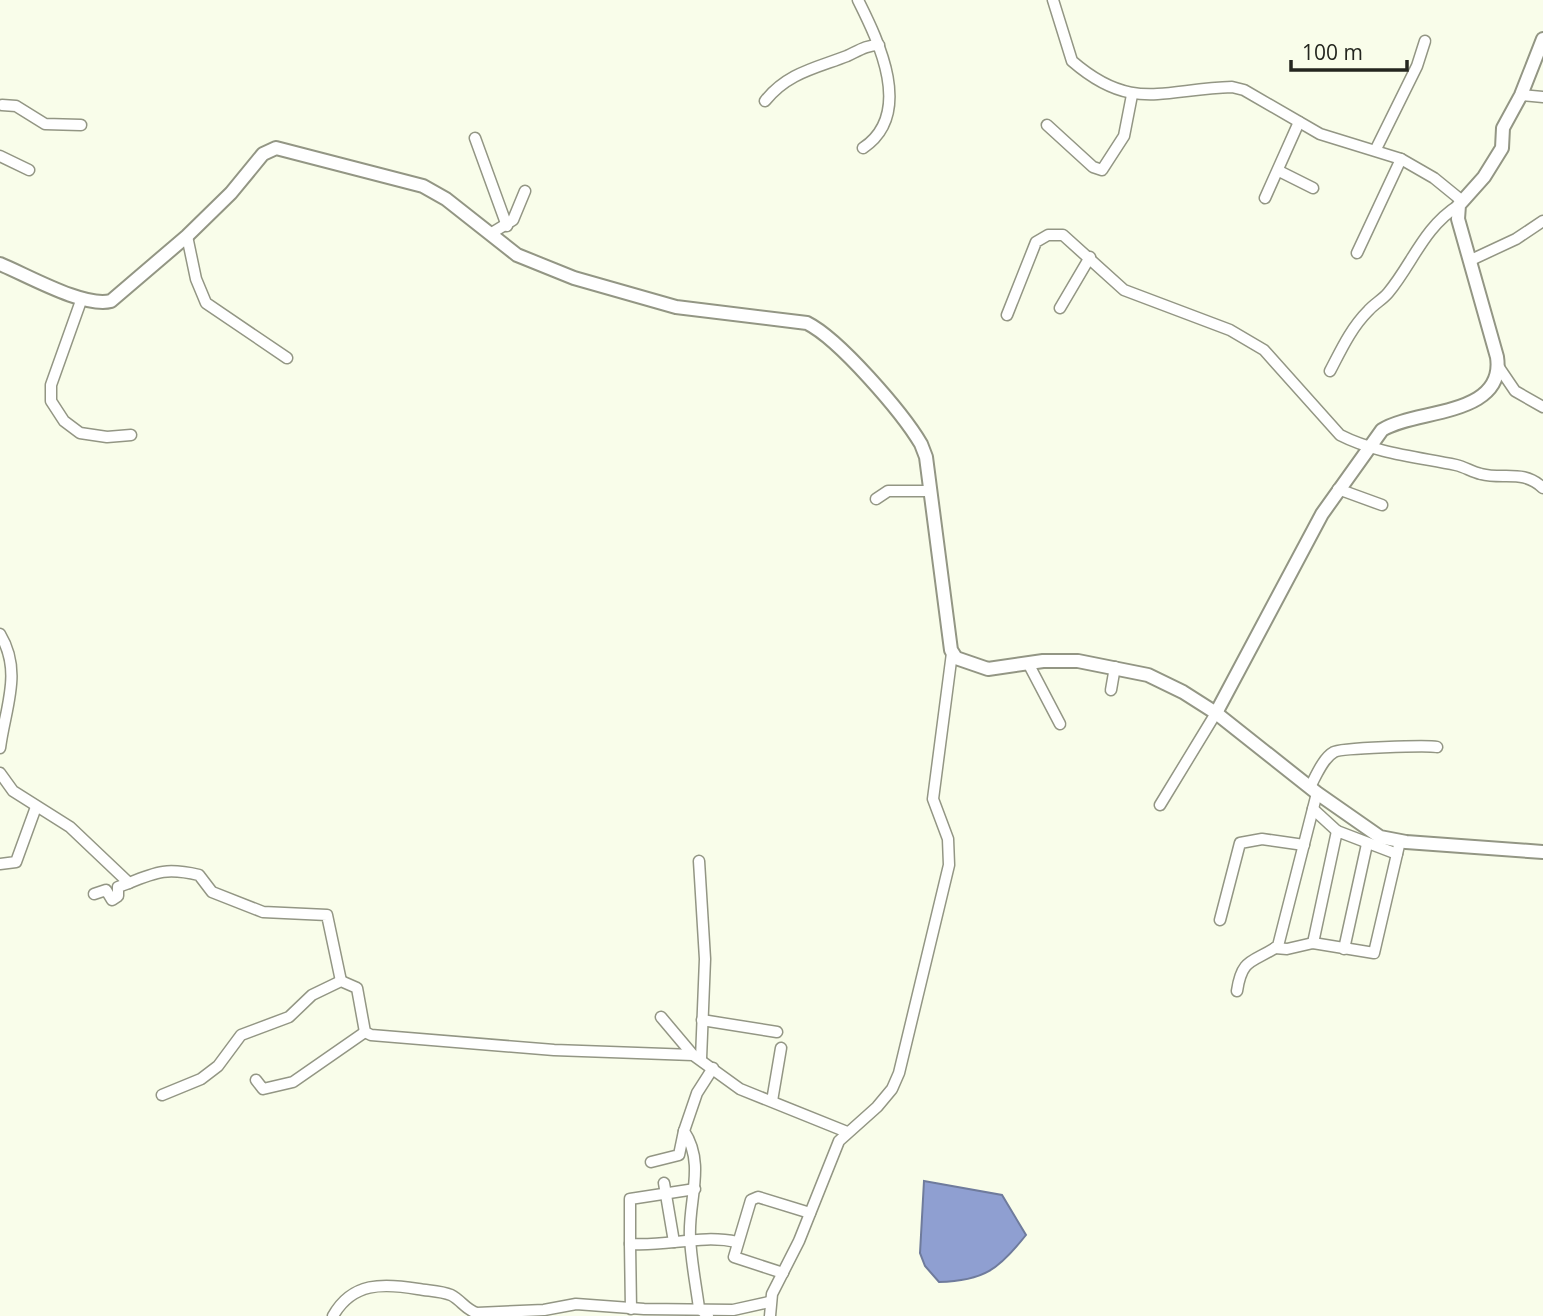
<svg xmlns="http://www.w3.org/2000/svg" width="1543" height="1316" font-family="'Open Sans',sans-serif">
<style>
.water{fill:#8f9fd1;stroke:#6f7b9c;stroke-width:2}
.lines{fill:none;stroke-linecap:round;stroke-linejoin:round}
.street-casing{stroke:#939684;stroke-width:13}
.secondary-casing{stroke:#939684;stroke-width:16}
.street{stroke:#fff;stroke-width:10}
.secondary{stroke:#fff;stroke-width:12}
</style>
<rect width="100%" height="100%" fill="#f9fdea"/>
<!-- water -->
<path class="water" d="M924,1181L1002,1195L1026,1235C999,1269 984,1281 939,1282L925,1266L920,1253Z"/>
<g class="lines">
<defs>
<g id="street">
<path d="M858,0C879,42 914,114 863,148"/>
<path d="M1053,0L1072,61C1132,113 1163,89 1232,87L1244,90L1320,134L1401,159L1434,178L1461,200"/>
<path d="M1521,95L1543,97"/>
<path d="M765,101C787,73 816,68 847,56C858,51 866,45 879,45"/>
<path d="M2,105L16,106L45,124L81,125"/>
<path d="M1047,125L1093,167L1102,170L1124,136L1132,95"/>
<path d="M475,138L507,226"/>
<path d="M1376,149L1417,66L1425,41"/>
<path d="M0,156L29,170"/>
<path d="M1279,171L1313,188"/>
<path d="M1265,198L1299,122"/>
<path d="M490,234L513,220L525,191"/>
<path d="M187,236L196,279L206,303L287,358"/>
<path d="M1357,253L1401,159"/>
<path d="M1471,260L1516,239L1543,221"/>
<path d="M82,298L51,385V401L64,421L80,433L107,437L131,435"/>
<path d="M1060,308L1090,257"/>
<path d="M1007,315L1036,242L1048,235H1063L1124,290L1230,330L1264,350L1340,435C1375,453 1417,457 1456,465C1465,467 1472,472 1481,474C1504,480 1523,469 1543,488"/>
<path d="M1498,366L1515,391L1543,407"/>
<path d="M1330,371C1341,350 1351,328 1368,311C1374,304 1382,300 1388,293C1413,263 1423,228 1459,205"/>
<path d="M1338,489L1382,505"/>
<path d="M876,499L888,491H929"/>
<path d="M0,634C23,672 5,708 0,748"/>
<path d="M1028,663L1060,724"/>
<path d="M1111,690L1115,667"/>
<path d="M0,773L13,791L70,827L129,883C158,871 168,868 199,875L212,892L263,912L327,915L341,981"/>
<path d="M1310,787C1316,776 1323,758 1334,752C1340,748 1427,745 1437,747"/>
<path d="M1160,805L1216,713"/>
<path d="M1313,809L1337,831"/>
<path d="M699,861L705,959L701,1059"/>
<path d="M0,864L16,862L36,807"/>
<path d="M94,894L106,890L112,900L118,896V887L129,883"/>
<path d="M1220,920L1240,843L1262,839L1304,845"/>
<path d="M1313,943L1337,831L1397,854"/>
<path d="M1275,948L1287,949L1313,943L1374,953L1400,841"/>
<path d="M1344,949L1367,844"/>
<path d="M1237,991C1242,957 1253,963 1278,946L1317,793"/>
<path d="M661,1017L693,1055"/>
<path d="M702,1020L777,1032"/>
<path d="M256,1080L263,1089L293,1082L365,1032"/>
<path d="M162,1095L201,1079L218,1066L241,1035L289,1017L312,995L341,981L357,988L365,1032L371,1035L554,1050L693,1055L740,1089L847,1132"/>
<path d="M772,1101L781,1048"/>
<path d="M651,1162L679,1155L684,1131"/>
<path d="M664,1183L674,1242"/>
<path d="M695,1189L630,1199V1244C666,1247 701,1234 737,1242"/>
<path d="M630,1244L631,1309"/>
<path d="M783,1273L734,1257L751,1200L758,1197L810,1213"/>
<path d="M333,1316C352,1282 383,1283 418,1289C429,1291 441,1291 451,1295C461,1300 466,1310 477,1313L544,1310L576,1304L644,1309L733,1310L769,1302"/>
<path d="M708,1316L699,1308C696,1285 691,1261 690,1237C688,1201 706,1164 684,1131L697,1093L713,1068"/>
<path d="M770,1316L772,1294L799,1241L839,1141L877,1107L892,1089L899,1073L949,865L948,839L933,799L952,653"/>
</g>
<g id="secondary">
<path d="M0,264C27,275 84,308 111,301L187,236L231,193L263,154L276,148L423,186L446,199L517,255L574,278L676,307L807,323C839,339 902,412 921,444L926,457L951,650L956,658L988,669L1043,661H1078L1148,675L1183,692L1216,713L1317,793L1380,837L1406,842L1543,852"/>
<path d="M1216,713L1322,514L1382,430C1415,409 1506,417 1497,357L1458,219L1459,205L1484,177L1502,148L1503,128L1521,95L1543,39"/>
</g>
</defs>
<!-- street casing -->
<use href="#street" class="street-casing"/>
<!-- secondary casing -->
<use href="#secondary" class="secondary-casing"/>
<!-- street -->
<use href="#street" class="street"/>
<!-- secondary -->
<use href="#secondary" class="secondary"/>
</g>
<!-- scale -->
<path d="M1291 60v10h116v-10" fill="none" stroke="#24261f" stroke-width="3.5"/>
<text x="1302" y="60" font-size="21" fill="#24261f" stroke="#f9fdea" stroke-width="5" paint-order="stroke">100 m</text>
</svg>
